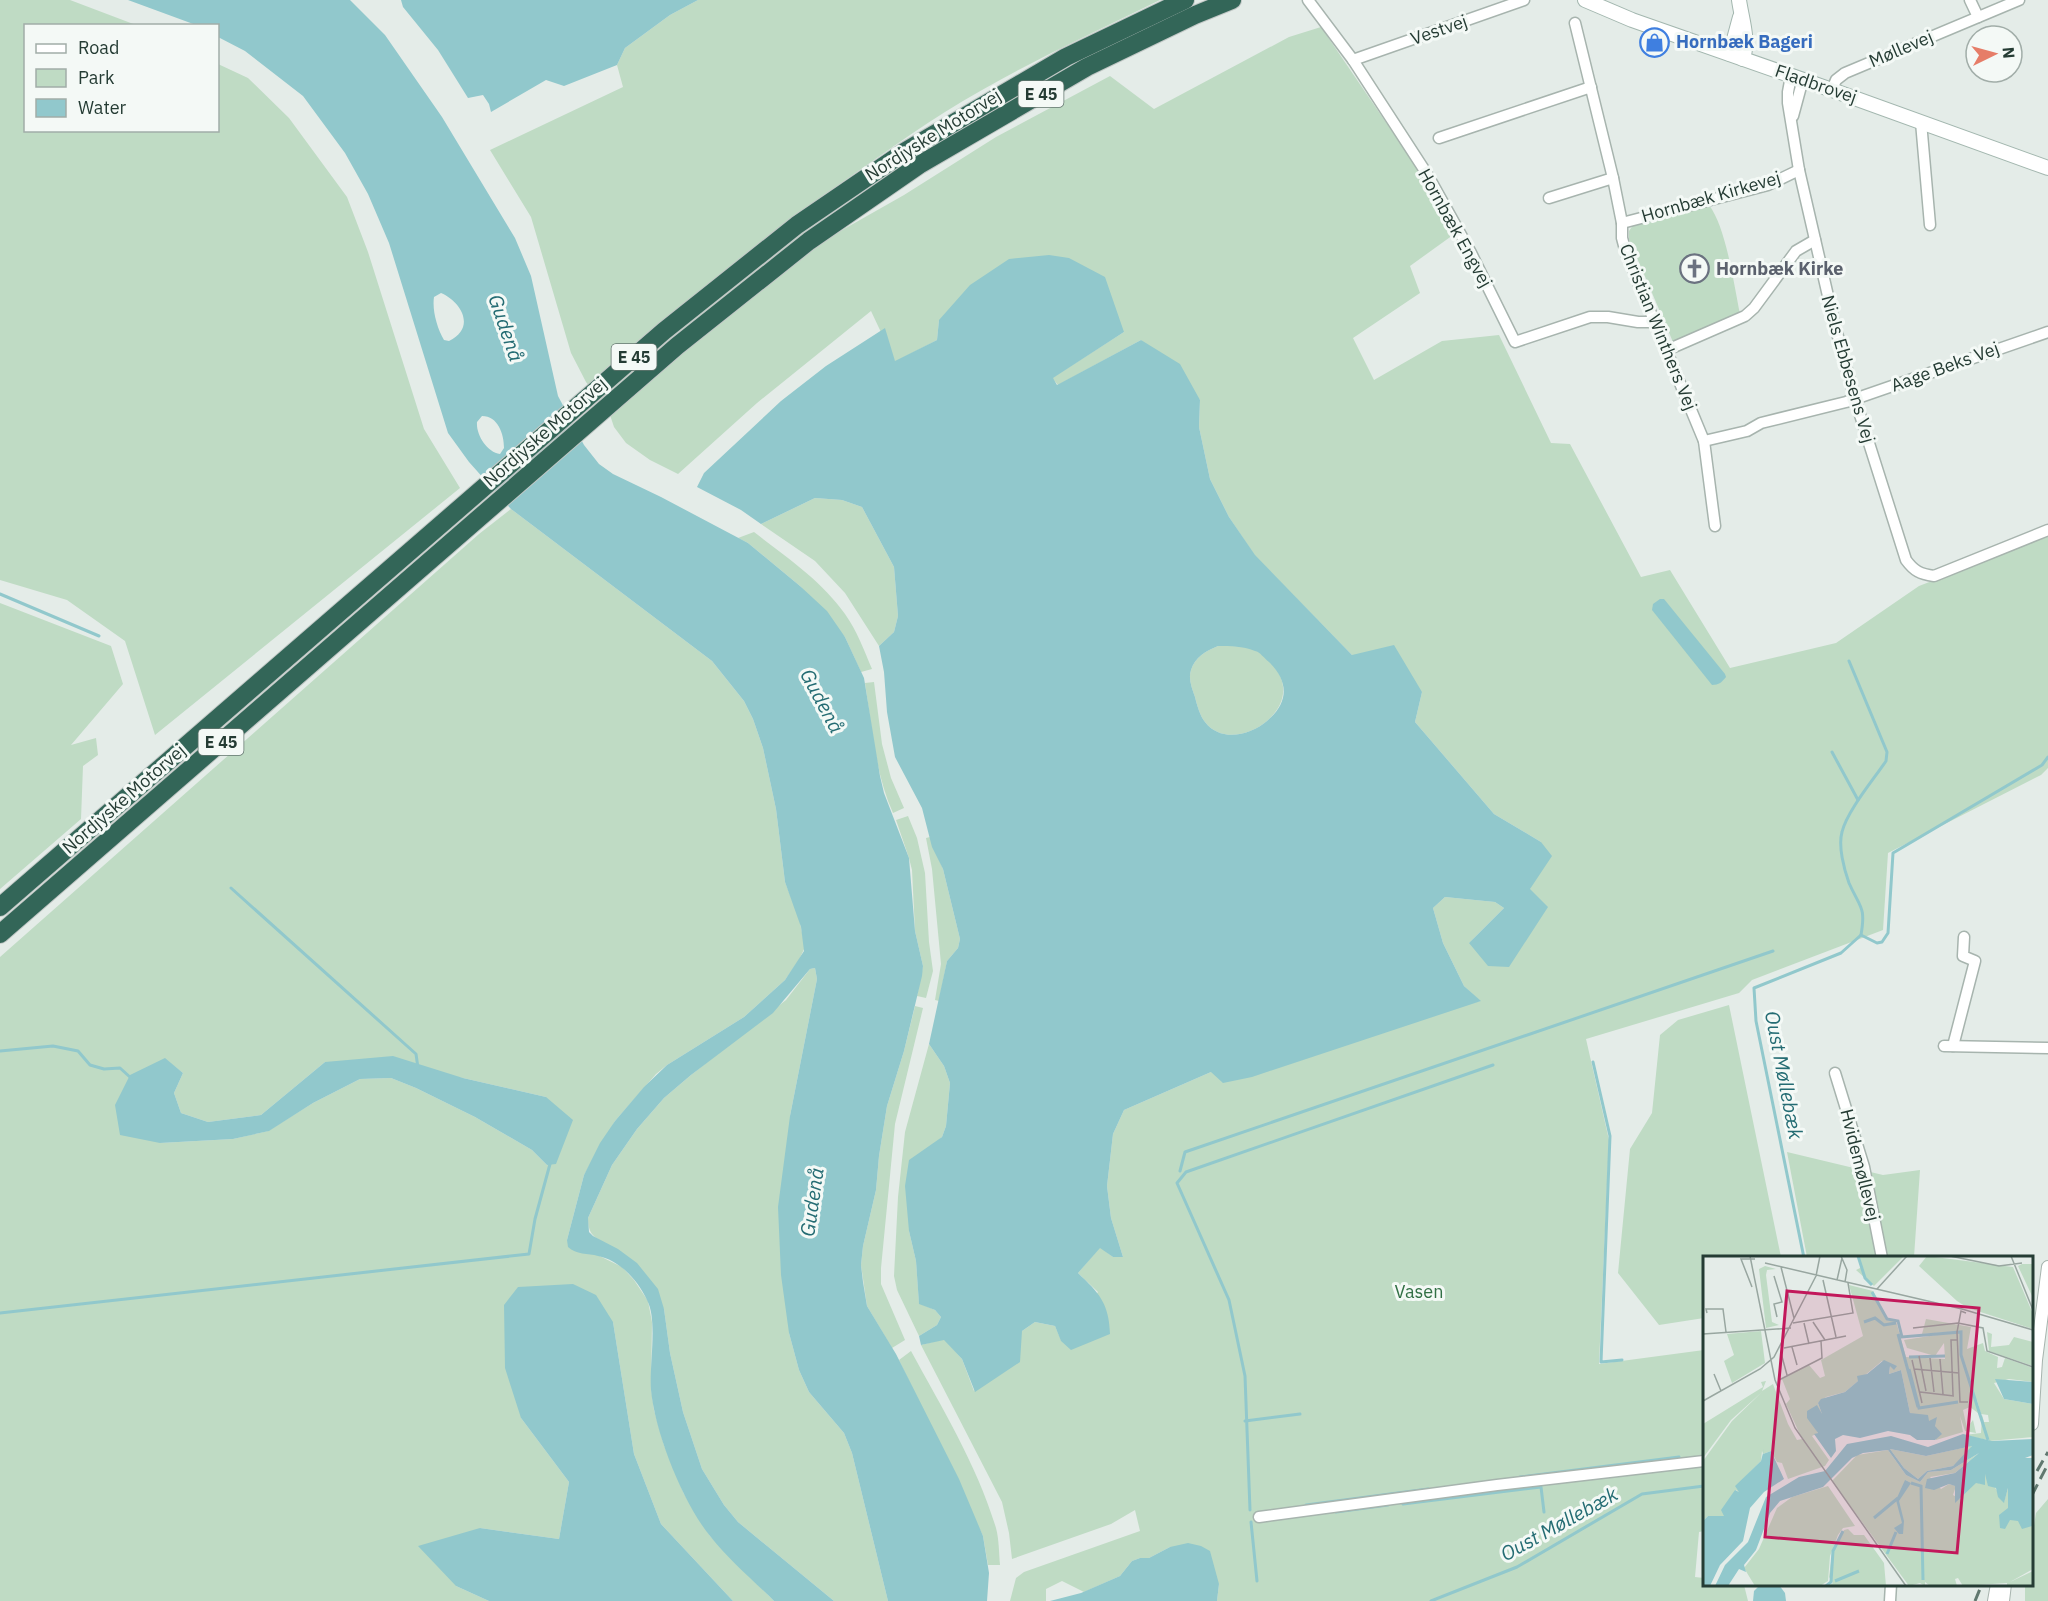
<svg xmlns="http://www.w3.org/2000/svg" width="2048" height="1601" font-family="'IBM Plex Sans',sans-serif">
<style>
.green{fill:#bfdbc4;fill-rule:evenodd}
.water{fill:#91c8cc;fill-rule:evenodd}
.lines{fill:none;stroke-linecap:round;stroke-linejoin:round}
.stream{stroke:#91c8cc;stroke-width:3}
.minor-casing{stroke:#a7b4ae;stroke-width:13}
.tertiary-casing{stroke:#a7b4ae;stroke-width:14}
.secondary-casing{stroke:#a3b7af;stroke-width:16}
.motorway-casing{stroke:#c2c8c6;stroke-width:20}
.minor{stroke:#fff;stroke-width:10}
.tertiary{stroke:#fff;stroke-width:12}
.secondary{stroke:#fff;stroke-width:14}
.motorway{stroke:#336658;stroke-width:18}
.rail{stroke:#60786f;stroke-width:3;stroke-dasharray:12 6;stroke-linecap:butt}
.labels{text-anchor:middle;stroke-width:6;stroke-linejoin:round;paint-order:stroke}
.shield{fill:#f4f9f6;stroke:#63756e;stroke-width:1.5}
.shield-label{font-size:16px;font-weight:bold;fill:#253c34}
.street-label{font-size:18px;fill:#253c34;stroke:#f4f9f6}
.shop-label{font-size:18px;font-weight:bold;fill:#366cbe;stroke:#f4f9f6;text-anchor:start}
.worship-label{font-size:18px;font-weight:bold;fill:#5b616d;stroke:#f4f9f6;text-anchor:start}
.park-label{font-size:18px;fill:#327045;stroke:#f4f9f6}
.water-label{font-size:20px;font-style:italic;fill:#246c73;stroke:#f4f9f6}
.inset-river{fill:none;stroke:#91c8cc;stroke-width:3}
.inset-road{fill:none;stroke:#98a6a0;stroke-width:1.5}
.view{fill:#c2185b;fill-opacity:0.15;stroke:#c2185b;stroke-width:3}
.inset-edge{fill:none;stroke:#253c34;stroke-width:3}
</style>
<rect width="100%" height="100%" fill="#e4ece8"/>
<!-- green -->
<g class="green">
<path d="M0,0H70L136,25L26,26V130H218V64L248,78L289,118L347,197L368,252L424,429L460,488L155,735L125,641L67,600L0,580Z"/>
<path d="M698,0H1160C1088,35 1014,69 945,112C902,139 862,169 821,197L837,233L904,195L996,137L1110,76L1154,109L1289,37L1321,27L1417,168L1453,235L1410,266L1420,293L1353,338L1374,380L1442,341L1499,335L1551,443L1570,444L1641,577L1670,570L1730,668L1836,643L1919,586L2048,536V768L2041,775L1888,853L1883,930L1752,980L1739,993L1586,1039L1609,1140L1599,1364L1704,1350V1531L1699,1532L1695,1577L1704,1578V1584L1744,1585L1748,1601H1217L1219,1584L1170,1547L1149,1558H1140L1132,1561L1120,1576L1084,1592L1062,1581L1046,1589V1601H1010L1016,1578L1024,1572L1140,1531L1135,1510L1111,1524L1012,1559L1009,1533L1002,1502L921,1345L944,1339L962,1359L974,1391L1022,1331L1035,1322L1055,1326L1061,1340L1098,1292L1078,1273L1100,1247L1113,1257H1123L1111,1218L1107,1186L1113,1134L1124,1110L1211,1072L1480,1001L1464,986L1443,943L1433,908L1445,897L1495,902L1504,908L1469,943L1530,889L1541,842L1494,814L1415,722L1422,692L1352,655L1255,556L1229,517L1210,479L1199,427L1200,400L1141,340L1058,385L1052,378L1124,332L939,320L937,340L895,362L871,311L757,403L678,474L650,460L626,443L614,427L610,415L586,382L571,353L531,217L490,150L623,87L617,65L625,48L670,15Z"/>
<path d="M1709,205C1726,227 1734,285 1740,314L1673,342L1629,239V231L1634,224Z"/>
<path d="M815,498L842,500L862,507L894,567L898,616L894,632L879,646L845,593L815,561L761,524Z"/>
<path d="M511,509L712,661L744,701L753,719L763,748L776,809L785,882L799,918L805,947L799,960L785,980L744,1017L667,1065L656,1074L615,1121L584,1175L567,1240L622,1267L634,1280L648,1301L652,1322L651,1388L654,1410L664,1445L684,1494L710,1536L774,1601H733L661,1524L634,1454L613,1322L521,1418L569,1482L559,1539L480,1528L456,1586L489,1601H0V957L479,534ZM165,1059L183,1073L174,1093L181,1113L208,1122L261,1115L325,1062L463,1078L546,1097L547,1165L532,1150L475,1117L416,1088L391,1078L360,1079L313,1103L268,1131L233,1139L160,1143Z"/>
<path d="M754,532C786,557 821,580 845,614C857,631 864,650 872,669L861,672L845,637L800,586L748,543L738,538Z"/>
<path d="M0,603L111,646L123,684L71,745L96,738L98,755L83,766L81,819L0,889Z"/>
<path d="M1218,646C1231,646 1248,645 1259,652C1286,671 1293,698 1267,721C1251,735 1221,743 1205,722C1200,716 1197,705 1195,697C1192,688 1188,679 1191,670C1195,657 1206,651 1218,646Z"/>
<path d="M874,682L882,744L891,778L904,808L893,813C875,773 872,727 865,683Z"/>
<path d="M908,816L917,838L925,873L929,942L933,971L926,998L917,996L923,966L915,931L912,870L909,858L896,820Z"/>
<path d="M930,837L943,869L960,939L958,948L947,961L939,1001L935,1000L941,964L932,869L926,838Z"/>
<path d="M815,968L817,979L790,1116L789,1333L799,1370L809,1392L844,1433L852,1453L888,1601H834L738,1522L724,1505L702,1469L683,1412L670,1353L664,1309L604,1243C592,1236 588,1232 588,1218L612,1165L637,1129L664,1098L691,1075L786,1000L810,969Z"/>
<path d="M1729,1005L1781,1257L1704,1258V1318L1659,1325L1618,1273L1630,1149L1652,1113L1660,1035L1678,1020Z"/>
<path d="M915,1006L923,1008L895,1124L881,1268V1284L905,1340L892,1348L867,1306L861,1265L863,1246L876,1190L879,1156L887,1106L904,1051Z"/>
<path d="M929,1044L944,1066L950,1083L946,1126L942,1137L932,1146L909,1231L916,1261L919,1303L935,1310L941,1317L937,1325L919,1336L897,1290L894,1276L898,1197L905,1132Z"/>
<path d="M1787,1152L1883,1175L1920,1170L1914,1257H1807Z"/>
<path d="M911,1351C942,1408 977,1465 996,1528C999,1539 999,1553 1000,1565H988L983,1536L899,1360Z"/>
<path d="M2048,1499V1601H2025V1585L2032,1584V1538L2036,1513Z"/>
</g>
<!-- water -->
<g class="water">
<path d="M128,0H350L385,35L442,117L515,238L531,276L558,396L584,445L599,464L613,474L661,497L748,543L800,586L827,611L845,637L864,678L880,776L884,793L909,858L915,931L923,966L922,976L904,1051L887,1106L879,1156L876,1190L863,1246L861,1265L863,1282L867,1306L896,1354L959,1479L983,1536L989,1573L987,1601H888L852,1453L844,1433L809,1392L799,1370L789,1333L781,1275L778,1207L790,1116L817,979L815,968L810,969L773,1013L691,1075L664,1098L637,1129L612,1165L588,1218L589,1232L593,1236L618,1249L637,1263L658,1289L664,1309L670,1353L683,1412L702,1469L724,1505L738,1522L834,1601H774C753,1580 729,1560 710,1536C683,1503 655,1433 651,1390C649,1366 658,1320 647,1300C638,1280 619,1260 598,1256C588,1253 576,1255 568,1247L567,1240L584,1175L600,1143L615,1121L644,1087L667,1065L744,1017L785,980L804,951L801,927L785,882L776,809L763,748L753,719L744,701L712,661L511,509L469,462L448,433L389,243L368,194L345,153L303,96L245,51L218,37V26L196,25ZM441,293C462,302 476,328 449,341L444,340C437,328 432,310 434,297ZM482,416C498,416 504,434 504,448L500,454C487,452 476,435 477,422Z"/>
<path d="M401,0H698L670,15L625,48L617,65L564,86L546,80L491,112L489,104L483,95L468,98L438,50L403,7Z"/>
<path d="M1049,255L1069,258L1105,277L1124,332L1053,378L1057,385L1141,340L1180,364L1200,400L1199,427L1210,479L1229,517L1255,555L1352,655L1394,645L1422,692L1415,722L1494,814L1541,842L1552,856L1530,889L1548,907L1509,967L1488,966L1469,943L1504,908L1495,902L1445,897L1433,908L1443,943L1464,986L1481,1001L1252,1077L1223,1083L1211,1072L1124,1110L1113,1134L1107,1186L1111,1218L1123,1257H1113L1100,1248L1078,1273C1099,1293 1109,1303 1110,1334L1071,1350L1061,1341L1055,1326L1035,1322L1022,1331L1020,1362L975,1392L962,1359L944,1340L921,1345L919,1336L937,1325L941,1317L935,1310L919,1304L916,1261L909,1231L905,1186L909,1160L942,1137L946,1126L950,1083L944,1066L929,1044L947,961L958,948L960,939L943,869L932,847L922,808L895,757L887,712L884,672L879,646L894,632L898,616L894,567L862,507L842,500L815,498L761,524L741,510L697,487L704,473L781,401L826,366L885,328L895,361L937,340L939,320L970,285L1009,259ZM1218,646C1231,646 1242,646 1255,651C1260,652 1264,658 1269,662C1289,682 1289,702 1267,721C1251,735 1221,743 1205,722C1200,716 1197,705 1195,697C1192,688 1188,679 1191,670C1195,657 1206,651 1218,646Z"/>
<path d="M1660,599H1664L1725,674L1726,677C1722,682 1719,685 1712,685L1652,610L1653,604Z"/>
<path d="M393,1056L463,1078L546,1097L573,1120L556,1164L547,1165L532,1150L475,1117L416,1088L391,1078L360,1079L313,1103L269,1131L233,1139L160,1143L120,1135L115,1105L130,1075L165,1058L183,1073L174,1093L181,1113L208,1122L261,1115L325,1062Z"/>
<path d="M573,1284L596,1295L613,1322L634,1454L661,1524L733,1601H489L456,1586L418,1546L480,1528L559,1539L569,1482L521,1418L505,1368L504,1305L518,1287Z"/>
<path d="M1188,1543L1201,1546L1210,1551L1219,1584L1217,1601H1050L1081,1593L1120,1576L1132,1561L1140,1558H1149L1170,1547Z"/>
<path d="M1761,1584L1779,1585L1785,1593L1786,1601H1753L1754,1591Z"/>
</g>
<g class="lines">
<!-- stream -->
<g class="stream">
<path d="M0,594L99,636"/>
<path d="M1849,661L1887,752L1886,761C1874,779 1847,811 1842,832C1838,846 1844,869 1849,883C1860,908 1866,906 1861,935"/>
<path d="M1832,752L1858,800"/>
<path d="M231,888L416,1054L418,1068"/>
<path d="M0,1051L53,1046L78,1051L90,1065L104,1069L120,1068L131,1078"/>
<path d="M1593,1062L1610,1136L1601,1362L1622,1360"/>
<path d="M1180,1171L1185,1152L1773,951"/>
<path d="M1804,1258L1756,1021L1754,988L1841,953L1861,935L1877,943L1882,942L1888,933L1893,853L2042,765L2048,757"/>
<path d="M0,1313L529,1254L535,1219L550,1164"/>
<path d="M1245,1421L1300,1414"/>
<path d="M1520,1477L1679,1457"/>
<path d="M1403,1504L1541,1487L1544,1512"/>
<path d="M1306,1505L1428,1489"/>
<path d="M1250,1510L1245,1376L1229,1300L1177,1183L1186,1172L1493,1065"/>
<path d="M1336,1512L1388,1505"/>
<path d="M1251,1522L1257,1581"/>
<path d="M1431,1601L1517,1567L1642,1494L1704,1486"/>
</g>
<defs>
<g id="minor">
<path d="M1308,0L1353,60L1427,174L1471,253L1515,342L1590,317H1608L1638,322H1655"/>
<path d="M1970,0L1978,17"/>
<path d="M1575,23L1613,178L1622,223V238L1626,253L1704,441L1715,526"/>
<path d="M1353,60L1524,0"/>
<path d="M1791,76L1788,92V103L1799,170L1834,322L1855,399L1906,560C1914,571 1920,574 1934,576L2048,530"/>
<path d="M1832,90L1836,80L1845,73L2019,0"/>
<path d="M1793,116L1803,79"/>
<path d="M1921,122L1930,225"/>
<path d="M1439,138L1591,87"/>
<path d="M1549,198L1613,178"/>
<path d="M1622,223L1768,185L1799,170"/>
<path d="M1667,350L1745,316L1754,308L1796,251L1815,240"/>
<path d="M1704,441L1747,431L1761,423L1846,402L2048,332"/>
<path d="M1944,1046L2048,1048"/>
<path d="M1953,1046L1975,961L1963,956L1964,937"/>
<path d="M1835,1073L1864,1167L1882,1258"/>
<path d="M1259,1517L1497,1485L1704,1461"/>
<path d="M1890,1601L1891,1584"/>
</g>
<g id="tertiary">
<path d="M2032,1424L2036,1360L2048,1267"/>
<path d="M1994,1601L1997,1584"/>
<path d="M2003,1601L2005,1584"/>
</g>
<g id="secondary">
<path d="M1585,0L1632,20L1832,90L2048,168"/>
<path d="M1739,0C1742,21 1749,38 1743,59"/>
<path d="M1730,54L1740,17"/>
</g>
<g id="motorway">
<path d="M0,907L664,331L797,225L904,152L1066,57L1185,0"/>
<path d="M0,934L677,346L809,241L919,165L1087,67L1195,15L1232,0"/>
</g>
</defs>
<!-- minor casing -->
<use href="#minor" class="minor-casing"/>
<!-- tertiary casing -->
<use href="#tertiary" class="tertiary-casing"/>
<!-- secondary casing -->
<use href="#secondary" class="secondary-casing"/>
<!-- motorway casing -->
<use href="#motorway" class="motorway-casing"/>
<!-- minor -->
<use href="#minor" class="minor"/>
<!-- tertiary -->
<use href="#tertiary" class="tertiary"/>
<!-- secondary -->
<use href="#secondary" class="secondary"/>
<!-- motorway -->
<use href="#motorway" class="motorway"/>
<!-- rail -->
<g class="rail">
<path d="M2037,1471L2048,1452"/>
<path d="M2032,1495L2048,1464"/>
<path d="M1975,1601L1982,1584"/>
</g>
</g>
<!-- icons -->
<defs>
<symbol id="shop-ring" viewBox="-11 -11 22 22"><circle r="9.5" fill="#f4f9f6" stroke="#3f7fe0" stroke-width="1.5"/><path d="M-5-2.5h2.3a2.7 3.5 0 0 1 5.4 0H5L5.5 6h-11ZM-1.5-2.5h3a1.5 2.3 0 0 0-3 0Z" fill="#3f7fe0"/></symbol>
<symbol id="church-ring" viewBox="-11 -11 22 22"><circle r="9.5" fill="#f4f9f6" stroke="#6b7280" stroke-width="1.5"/><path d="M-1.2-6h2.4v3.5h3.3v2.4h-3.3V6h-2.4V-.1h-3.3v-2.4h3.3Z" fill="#6b7280"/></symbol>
</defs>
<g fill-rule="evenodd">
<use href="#shop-ring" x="1638" y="26" width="33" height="33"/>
<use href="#church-ring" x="1678" y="252" width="33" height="33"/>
</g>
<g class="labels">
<!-- shield labels -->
<g class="shield">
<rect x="1018.5" y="81" width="45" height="26" rx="4.5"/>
<rect x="611.5" y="344" width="45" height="26" rx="4.5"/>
<rect x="198.5" y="729" width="45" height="26" rx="4.5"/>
</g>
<g class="shield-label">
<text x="1041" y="100">E 45</text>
<text x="634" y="363">E 45</text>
<text x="221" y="748">E 45</text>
</g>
<!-- street labels -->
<g class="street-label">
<text transform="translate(1439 30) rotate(-19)" y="6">Vestvej</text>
<text transform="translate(1901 49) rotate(-23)" y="6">Møllevej</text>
<text transform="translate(1816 84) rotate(19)" y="6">Fladbrovej</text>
<text transform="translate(933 135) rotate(-32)" y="6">Nordjyske Motorvej</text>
<text transform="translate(1711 197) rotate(-16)" y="6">Hornbæk Kirkevej</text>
<text transform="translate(1455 228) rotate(61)" y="6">Hornbæk Engvej</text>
<text transform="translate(1658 327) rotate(68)" y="6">Christian Winthers Vej</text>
<text transform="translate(1945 367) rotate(-20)" y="6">Aage Beks Vej</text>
<text transform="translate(1848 369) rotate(74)" y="6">Niels Ebbesens Vej</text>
<text transform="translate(545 432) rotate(-41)" y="6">Nordjyske Motorvej</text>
<text transform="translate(124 799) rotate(-41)" y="6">Nordjyske Motorvej</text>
<text transform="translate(1860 1165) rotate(76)" y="6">Hvidemøllevej</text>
</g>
<!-- shop labels -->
<g class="shop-label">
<text x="1676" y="48">Hornbæk Bageri</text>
</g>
<!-- worship labels -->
<g class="worship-label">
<text x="1716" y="275">Hornbæk Kirke</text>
</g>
<!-- park labels -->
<g class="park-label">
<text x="1419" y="1298">Vasen</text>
</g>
<!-- water labels -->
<g class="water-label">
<text transform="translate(506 328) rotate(71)" y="7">Gudenå</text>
<text transform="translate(822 701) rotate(62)" y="7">Gudenå</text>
<text transform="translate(1784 1075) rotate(79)" y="7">Oust Møllebæk</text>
<text transform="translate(812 1202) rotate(-82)" y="7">Gudenå</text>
<text transform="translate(1559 1524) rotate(-29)" y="7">Oust Møllebæk</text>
</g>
</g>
<!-- overview -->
<g transform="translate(1703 1256)">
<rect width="330" height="330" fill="#e4ece8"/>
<path d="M155,0H201L171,30L153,14L159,11ZM224,0L310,11L330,58V73L265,52L254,45L216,10ZM319,8H330V42L315,10ZM62,10L73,13L64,14L63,19L69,66L76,69L63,72L56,13ZM146,29L170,35L184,63L193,65L203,101L242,103L241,87L232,100L204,92L201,84L258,75L219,78L223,63L268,71L264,93L280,87L282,95L295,101L294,112L299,111L302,102L330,112V126L306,123L291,127L301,143L330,148V181L286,185L281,170L284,184L261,179L278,177L279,159L281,166H286L285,159L278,158L274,144L275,157L267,151L260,154L264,172L270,164L273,177L262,175L257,160L260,176L233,184L232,168L207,157L198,114L186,118L187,110L179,105L142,136L123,141L115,147L119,158L104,157L115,177L109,180L126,204L122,210L85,223L79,207L74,206L68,195L60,198L59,195L58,205L34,229L37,237L33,234L19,254L22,260H5L0,265V205L29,165L59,136L28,164L0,202V168L60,131L58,126L63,125L59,135L70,128L85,168L94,184L99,183L83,148L87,143L79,123L106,109L117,122L122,120L118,104L160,80ZM58,75L62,107L29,127L21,105L31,99L24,78ZM284,76L289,78L288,91L306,89L311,81L330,86V110L286,95ZM268,190L271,192L250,210L224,215L215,223L201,212L187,193L223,200ZM185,194L203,219L217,226L225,216L248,214L276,197L252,217L227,221L238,233L246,228L253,230L250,239L257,243L262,234L273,226L278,228L283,217L301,246L305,232V253L330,251V313L307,326L330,315V330H304V327L260,330L255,322L252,323L254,330H227L222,326V330L217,327L206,330L129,225L154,199ZM125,230L152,270L140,272L135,279L127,300L125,325L117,330H52L41,312L56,293L74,252L89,241ZM145,273L151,279H161L181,307L183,330H125L130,327L126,321L129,298L141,274Z" fill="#bfdbc4"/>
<path d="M181,104L194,110L191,114L187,110L186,118L198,114L207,157L225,159L226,165L234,161L232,170L239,178L232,184H214L207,179L185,175L157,182L140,179L132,183L133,195L128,202L111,178L115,177L104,162V155L114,149L119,158L115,147L118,143L142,136L155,125L154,120L164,118ZM292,123L330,126V148L301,143ZM260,178L289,185L330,183V199L322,202H330L329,270L319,273L315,265L307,264L302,273L297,272L296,259L305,252V232L301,247L295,241L293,232L285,230L282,218V229L273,227L252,247V230L246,228L231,234L222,232L224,223L252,217L276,197L248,214L225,216L217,226L203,219L185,194L160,197L149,202L120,231L77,245L67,257L53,294L41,309L43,316L36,313L25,330H12L22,309L45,286L63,241L96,221L122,215L144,188L188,180L225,191ZM269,190L250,210L224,215L215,223L201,212L187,193L223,200ZM61,193L60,198L68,195L81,223L61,236L47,252L40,285L17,309L7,330H0V265L5,260H21L18,254L32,234L36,236L32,230L58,205ZM202,224L208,227L196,245L201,265L200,278H196L191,272L199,267L193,244Z" fill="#91c8cc" fill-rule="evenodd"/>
<path class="inset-river" d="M155,0L162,22L169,29M169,36L184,63L195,65L199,81L258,76V99L285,184M161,66L172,62L181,69L193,67M195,78L215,151M206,101L242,100M206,113L216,152L255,146M208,227L218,230L220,324M171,262L195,242M184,298L193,276M132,325L156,315M123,330L128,326L130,295L140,275"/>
<path class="inset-road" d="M47,0L72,124L92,172L203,330M138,0L144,14L142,26M247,0L296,10L319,7M308,0L330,54M62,7L259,53L330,74M78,11L91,62M71,20L79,46L71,48L74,61M113,20L117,0M120,24L133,81M134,24L139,2M49,31L38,3H52M174,33L204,0M4,57L3,53H20L23,76M263,57L258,55L254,76L257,146H265M110,66L122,84M90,67L150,57L145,27M101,67L106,88M210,72L255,67L280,72L284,95L330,111M0,78L88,72M89,91L94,109M81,92L143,80M78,97L84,119M216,100L223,135M227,102L231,136M237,103L240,138M209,104L219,147M211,113L256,117M11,118L18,135M76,124L119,102L118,85M217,136L251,140M250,139L248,84H255M0,145L57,113L71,101L113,20"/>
<path class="view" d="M84,35L276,52L254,297L62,281Z"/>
<rect width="330" height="330" class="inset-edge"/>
</g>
<!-- legend -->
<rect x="24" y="24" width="195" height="108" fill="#f4f9f6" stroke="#a1ada8" stroke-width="1.5"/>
<rect x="36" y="44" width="30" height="9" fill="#ffffff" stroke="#a1ada8" stroke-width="1.5"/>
<text x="78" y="54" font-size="18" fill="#253c34">Road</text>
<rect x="36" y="69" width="30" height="18" fill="#bfdbc4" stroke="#a1ada8" stroke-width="1.5"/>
<text x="78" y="84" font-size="18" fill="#253c34">Park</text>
<rect x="36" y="99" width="30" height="18" fill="#91c8cc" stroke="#a1ada8" stroke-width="1.5"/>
<text x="78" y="114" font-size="18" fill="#253c34">Water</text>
<!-- north arrow -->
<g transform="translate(1994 54) rotate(85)"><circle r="28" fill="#f4f9f6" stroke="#a1ada8" stroke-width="1.5"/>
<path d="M0-4.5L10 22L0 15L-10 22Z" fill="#e67d68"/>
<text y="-9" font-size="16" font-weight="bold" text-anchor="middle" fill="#253c34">N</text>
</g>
</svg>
